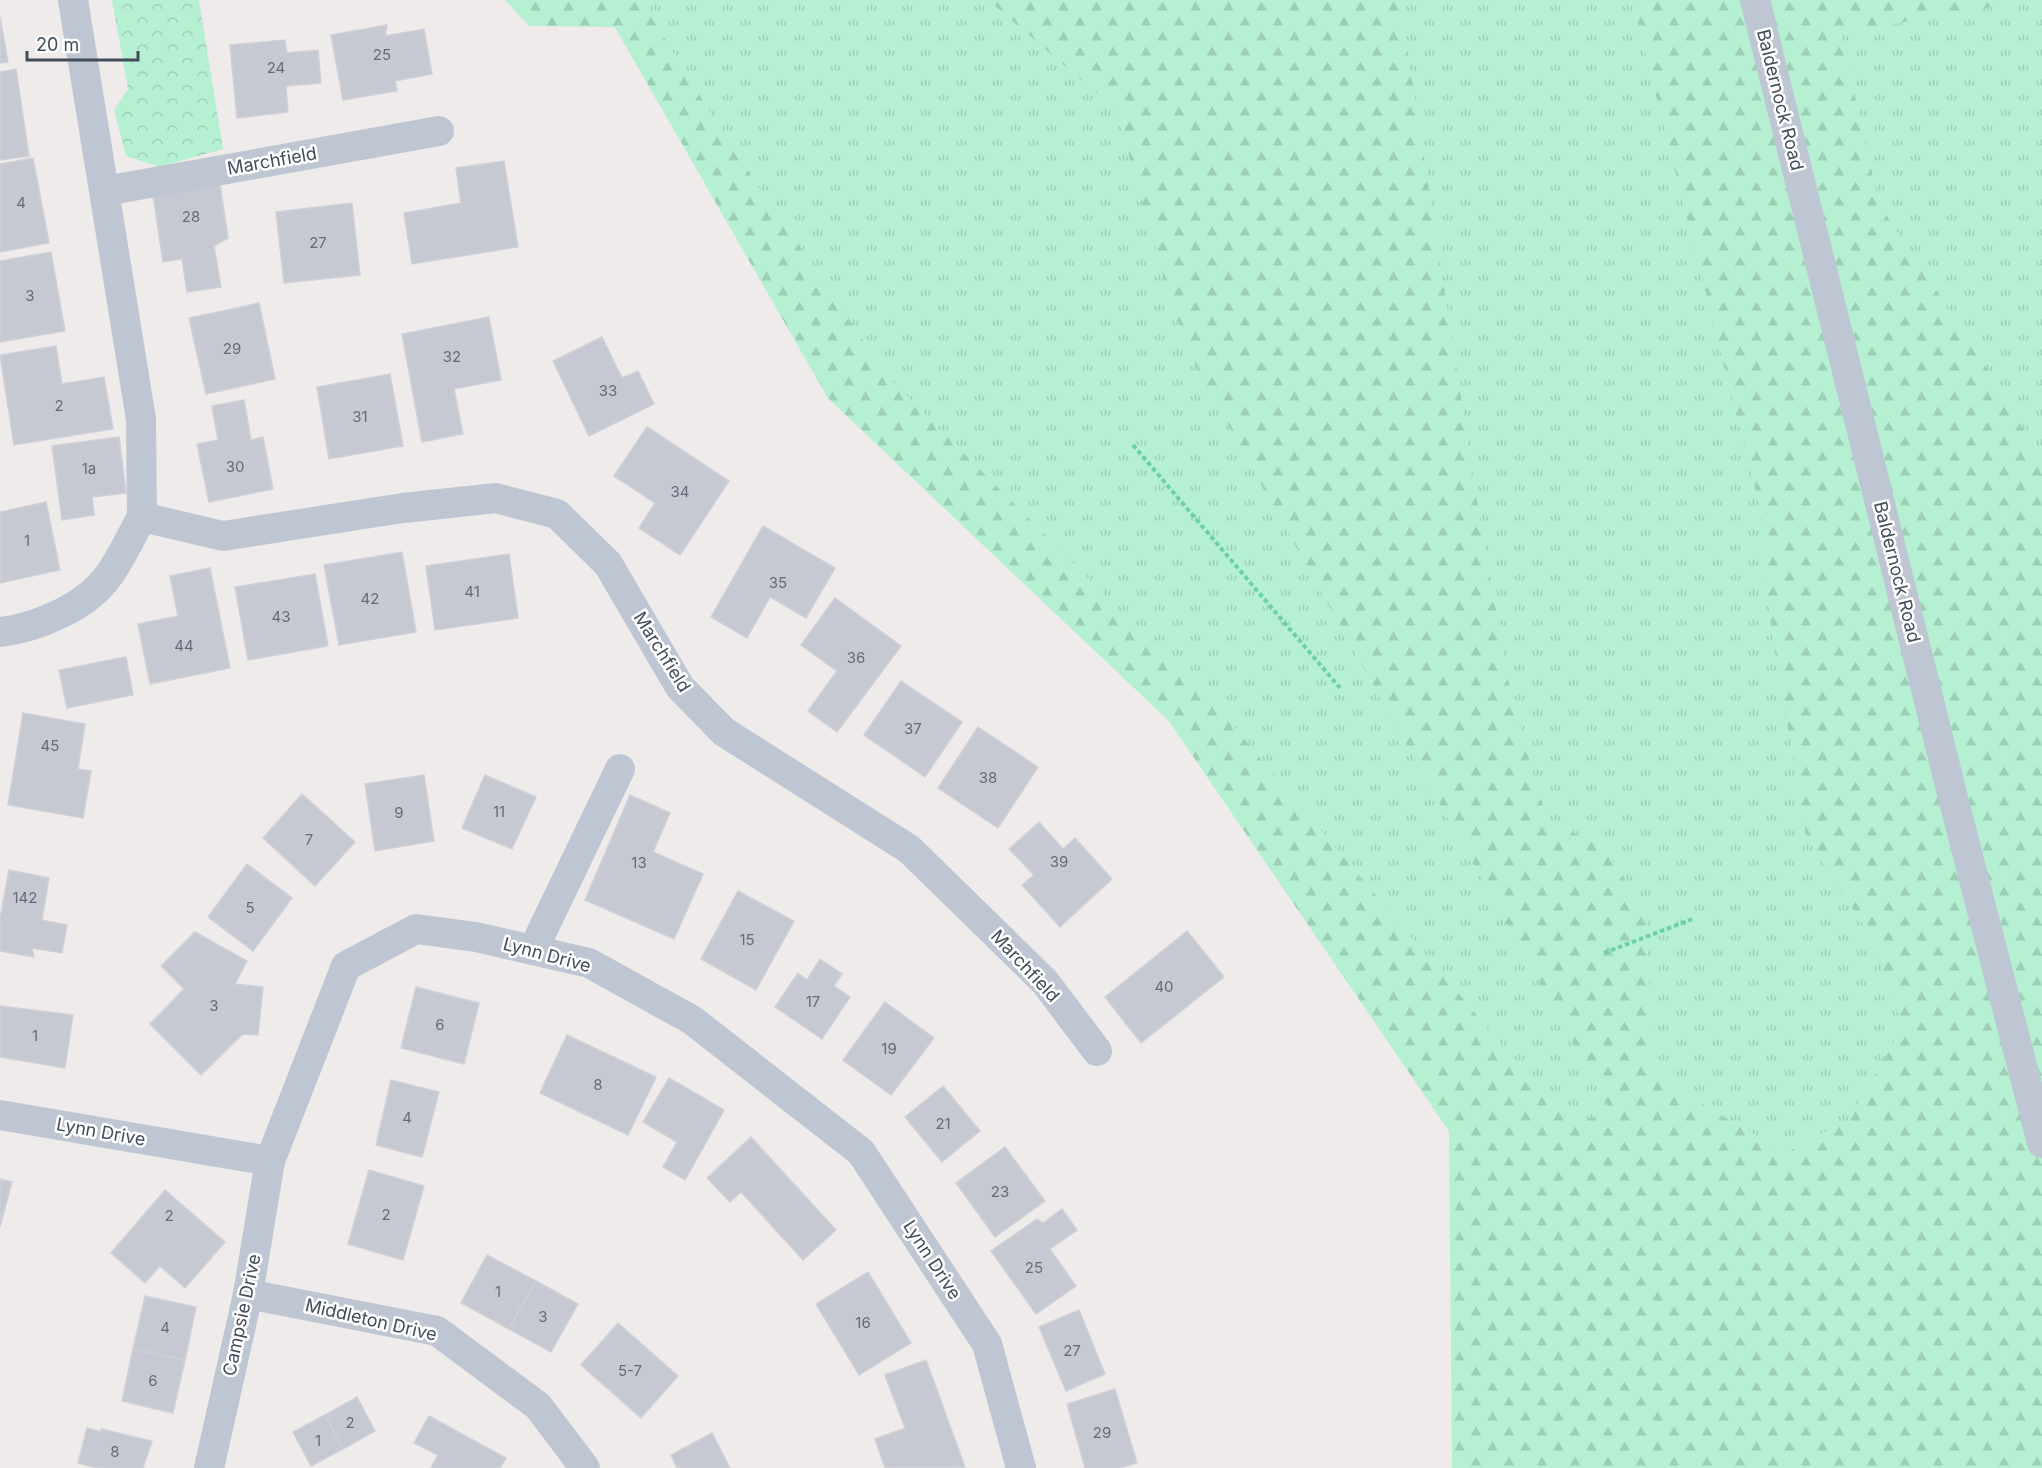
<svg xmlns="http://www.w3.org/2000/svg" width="2042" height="1468" font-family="Inter,sans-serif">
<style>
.grass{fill:url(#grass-tufts)}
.forest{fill:url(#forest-firs)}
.park{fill:url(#park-crowns)}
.building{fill:#c7c9d2;stroke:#cfd0d8;stroke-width:1.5}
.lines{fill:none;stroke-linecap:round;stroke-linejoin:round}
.path{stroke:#6bd0ab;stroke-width:4;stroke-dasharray:4.5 3;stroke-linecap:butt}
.street{stroke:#bdc6d2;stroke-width:30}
.labels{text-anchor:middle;stroke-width:5;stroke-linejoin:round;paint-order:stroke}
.number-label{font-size:15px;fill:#646b78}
.street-label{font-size:18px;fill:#434c5a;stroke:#fff}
</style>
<defs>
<pattern id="grass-tufts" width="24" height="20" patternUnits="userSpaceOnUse" patternTransform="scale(1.5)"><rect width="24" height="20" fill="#b5f0d3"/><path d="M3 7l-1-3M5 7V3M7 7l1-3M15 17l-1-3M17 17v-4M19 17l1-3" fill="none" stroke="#9dcfb7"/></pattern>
<pattern id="forest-firs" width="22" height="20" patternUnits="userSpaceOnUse" patternTransform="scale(1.5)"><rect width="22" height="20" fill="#b5f0d3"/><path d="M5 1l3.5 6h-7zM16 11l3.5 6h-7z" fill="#9dcfb7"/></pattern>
<pattern id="park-crowns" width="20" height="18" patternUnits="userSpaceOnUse" patternTransform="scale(1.5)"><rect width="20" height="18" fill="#b5f0d3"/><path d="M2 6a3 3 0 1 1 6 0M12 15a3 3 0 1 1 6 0" fill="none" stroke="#9dcfb7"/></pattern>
</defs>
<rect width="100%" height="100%" fill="#efebeb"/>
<!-- grass -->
<path class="grass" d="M597,0H2042V1080L1849,1120L1785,1153L1651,1073L1615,1116L1449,1131L1169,721L828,398L615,27Z"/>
<!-- forest -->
<path class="forest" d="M505,0H641L731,146L889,378L1223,714L1565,1120L1614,1116L1200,375L1171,303L1116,110L988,0H1400L1476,495L1511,696L1547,821L1604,847L1645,913L1653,1035L1651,1073L1785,1153L1849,1120L1903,1026L1870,936L1806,835L1772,635L1759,505L1632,0H2031L1841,33L1879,204L1992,376L2042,461V1468H1452L1449,1131L1169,721L828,398L615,27L529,26Z"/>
<!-- park -->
<path class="park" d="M112,0H199L223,149L159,167L126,156L114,110L128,89Z"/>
<!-- building -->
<g class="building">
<path d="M0,17L8,62L0,63Z"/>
<path d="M387,25L385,36L424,29L432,74L395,81L397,91L343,100L331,35Z"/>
<path d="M285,40L287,53L318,50L321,83L286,86L288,112L237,118L230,45Z"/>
<path d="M16,69L29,156L0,160V72Z"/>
<path d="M33,158L49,243L0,252V164Z"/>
<path d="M504,161L518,247L412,264L404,213L461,203L456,168Z"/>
<path d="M220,184L228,238L214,246L221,287L187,292L182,259L163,262L153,195Z"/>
<path d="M352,203L360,275L284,283L276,212Z"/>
<path d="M51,252L65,331L0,342V261Z"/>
<path d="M259,303L275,379L206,394L189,318Z"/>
<path d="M489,317L501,380L454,389L463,434L422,442L402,334Z"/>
<path d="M602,337L622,378L638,371L654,404L589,436L553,361Z"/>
<path d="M56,346L62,384L104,377L113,429L14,445L0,355Z"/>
<path d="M390,374L403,446L329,459L317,387Z"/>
<path d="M244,400L251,440L263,437L273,489L209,502L197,444L218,440L212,406Z"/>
<path d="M647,427L729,481L680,555L639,528L655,503L614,476Z"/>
<path d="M119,437L126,493L92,497L94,515L62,520L52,446Z"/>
<path d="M46,502L60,570L0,583V512Z"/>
<path d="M763,526L835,568L806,618L770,597L747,638L711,617Z"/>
<path d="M402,552L416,632L339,645L324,565Z"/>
<path d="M509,554L518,618L435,630L426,566Z"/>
<path d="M210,568L230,668L150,684L138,624L178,616L170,576Z"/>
<path d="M315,574L328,646L248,660L235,587Z"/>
<path d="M835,598L901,646L837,732L808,711L837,671L801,645Z"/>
<path d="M126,657L133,695L67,708L59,670Z"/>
<path d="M901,681L962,722L925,777L864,735Z"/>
<path d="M23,713L85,724L78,769L91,771L83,818L8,805Z"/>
<path d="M978,727L1038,767L998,828L938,788Z"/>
<path d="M424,775L434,841L375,851L365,784Z"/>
<path d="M485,775L536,797L512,849L462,828Z"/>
<path d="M302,794L355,842L315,886L263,838Z"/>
<path d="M630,795L670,813L653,852L703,874L674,939L585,900Z"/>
<path d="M1039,822L1063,849L1075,838L1112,879L1060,927L1022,885L1034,875L1009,849Z"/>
<path d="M247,864L292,898L253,951L208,917Z"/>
<path d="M9,870L49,878L42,920L67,925L62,953L32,948L34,957L0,951V919Z"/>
<path d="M738,891L794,921L756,990L701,959Z"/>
<path d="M1187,931L1224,977L1141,1043L1105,997Z"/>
<path d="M195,932L247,961L235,984L263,987L258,1035L243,1034L201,1075L150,1024L184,989L161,966Z"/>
<path d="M820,959L842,974L834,986L850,997L822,1039L775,1007L798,973L807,980Z"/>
<path d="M416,987L479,1003L464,1064L401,1048Z"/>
<path d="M885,1002L934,1038L891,1095L843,1060Z"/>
<path d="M0,1006L73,1015L65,1068L0,1057Z"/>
<path d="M567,1035L656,1077L628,1135L540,1093Z"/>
<path d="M669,1078L724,1110L685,1180L663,1167L677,1142L643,1122Z"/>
<path d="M391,1080L439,1092L422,1157L376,1145Z"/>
<path d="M943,1086L980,1131L942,1162L905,1117Z"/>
<path d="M751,1137L836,1230L803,1260L741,1192L730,1202L707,1178Z"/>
<path d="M1005,1147L1045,1201L995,1237L956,1183Z"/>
<path d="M369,1170L424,1186L403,1260L348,1244Z"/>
<path d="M0,1179L12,1182L0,1227Z"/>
<path d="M165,1190L225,1242L185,1288L160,1266L145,1283L111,1253Z"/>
<path d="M1062,1209L1077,1230L1050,1249L1076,1286L1036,1314L991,1251L1037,1219L1043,1223Z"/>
<path d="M487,1255L536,1281L509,1329L461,1303Z"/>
<path d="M868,1272L911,1343L859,1375L816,1304Z"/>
<path d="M536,1281L578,1304L551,1352L509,1329Z"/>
<path d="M145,1296L196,1307L185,1360L133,1349Z"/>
<path d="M1079,1310L1105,1374L1066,1391L1039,1327Z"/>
<path d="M618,1323L678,1376L641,1418L581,1365Z"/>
<path d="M133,1349L185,1360L173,1413L122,1401Z"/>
<path d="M926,1360L965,1467L885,1468L875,1439L905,1428L885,1375Z"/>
<path d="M1115,1389L1137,1463L1120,1468H1085L1067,1404Z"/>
<path d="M357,1397L375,1431L343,1449L325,1415Z"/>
<path d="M325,1415L343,1449L311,1466L293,1432Z"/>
<path d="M429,1416L506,1458L500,1468H431L438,1455L414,1443Z"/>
<path d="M87,1428L101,1432V1429L152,1441L143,1468H97L78,1463Z"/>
<path d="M712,1433L730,1468H677L671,1455Z"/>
</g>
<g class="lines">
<!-- path -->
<g class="path">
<path d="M1133,445L1340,688"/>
<path d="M1604,953L1695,918"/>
</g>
<!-- street -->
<g class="street">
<path d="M73,0L141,419L142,517"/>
<path d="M1755,0L1952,794L2042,1143"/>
<path d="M105,191L439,131"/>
<path d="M0,632C37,628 88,606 109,575C122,557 131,536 142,517L223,536L403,508L496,498L557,514L608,564L680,687L724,732L909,849L1045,982L1097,1051"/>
<path d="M533,950L620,769"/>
<path d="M0,1115L270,1161"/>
<path d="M248,1294L437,1331L538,1406L585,1468"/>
<path d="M209,1468L248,1294L270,1161L346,966L416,929L476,937L589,963L692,1020L861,1152L987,1344L1021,1468"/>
</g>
</g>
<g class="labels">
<!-- number labels -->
<g class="number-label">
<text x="382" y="60">25</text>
<text x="276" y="73">24</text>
<text x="21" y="208">4</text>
<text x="191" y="222">28</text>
<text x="318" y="248">27</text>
<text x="30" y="301">3</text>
<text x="232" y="354">29</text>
<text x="452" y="362">32</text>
<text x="608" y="396">33</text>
<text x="59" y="411">2</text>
<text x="360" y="422">31</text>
<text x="235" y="472">30</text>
<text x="89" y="474">1a</text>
<text x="680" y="497">34</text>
<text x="27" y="546">1</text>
<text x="778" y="588">35</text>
<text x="472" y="597">41</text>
<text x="370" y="604">42</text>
<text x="281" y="622">43</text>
<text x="184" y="651">44</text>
<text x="856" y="663">36</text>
<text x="913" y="734">37</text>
<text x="50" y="751">45</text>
<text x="988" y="783">38</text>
<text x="499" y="817">11</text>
<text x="399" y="818">9</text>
<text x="309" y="845">7</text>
<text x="1059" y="867">39</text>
<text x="639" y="868">13</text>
<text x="25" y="903">142</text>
<text x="250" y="913">5</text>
<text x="747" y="945">15</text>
<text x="1164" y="992">40</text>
<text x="813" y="1007">17</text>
<text x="214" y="1011">3</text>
<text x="440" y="1030">6</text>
<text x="35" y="1041">1</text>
<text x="889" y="1054">19</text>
<text x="598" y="1090">8</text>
<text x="407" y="1123">4</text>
<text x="943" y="1129">21</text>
<text x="1000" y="1197">23</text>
<text x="386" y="1220">2</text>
<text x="169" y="1221">2</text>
<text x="1034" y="1273">25</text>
<text x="498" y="1297">1</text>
<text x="543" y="1322">3</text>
<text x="863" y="1328">16</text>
<text x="165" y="1333">4</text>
<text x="1072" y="1356">27</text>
<text x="630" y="1376">5-7</text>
<text x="153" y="1386">6</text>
<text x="350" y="1428">2</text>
<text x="1102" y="1438">29</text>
<text x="318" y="1446">1</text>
<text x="115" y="1457">8</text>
</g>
<!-- street labels -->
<g class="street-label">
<text transform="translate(1780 100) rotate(76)" y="6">Baldernock Road</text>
<text transform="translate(272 161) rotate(-10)" y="6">Marchfield</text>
<text transform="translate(1897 572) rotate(76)" y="6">Baldernock Road</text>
<text transform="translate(662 652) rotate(58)" y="6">Marchfield</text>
<text transform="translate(547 955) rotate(15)" y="6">Lynn Drive</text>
<text transform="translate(1025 966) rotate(47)" y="6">Marchfield</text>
<text transform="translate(101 1132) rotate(10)" y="6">Lynn Drive</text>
<text transform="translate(932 1260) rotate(57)" y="6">Lynn Drive</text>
<text transform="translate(242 1315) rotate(-78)" y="6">Campsie Drive</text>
<text transform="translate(371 1320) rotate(13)" y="6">Middleton Drive</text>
</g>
</g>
<!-- scale -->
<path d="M27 51v9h111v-9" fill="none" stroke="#434c5a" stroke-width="3"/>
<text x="36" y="51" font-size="18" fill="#434c5a" stroke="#ffffff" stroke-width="4.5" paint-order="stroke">20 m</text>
</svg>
